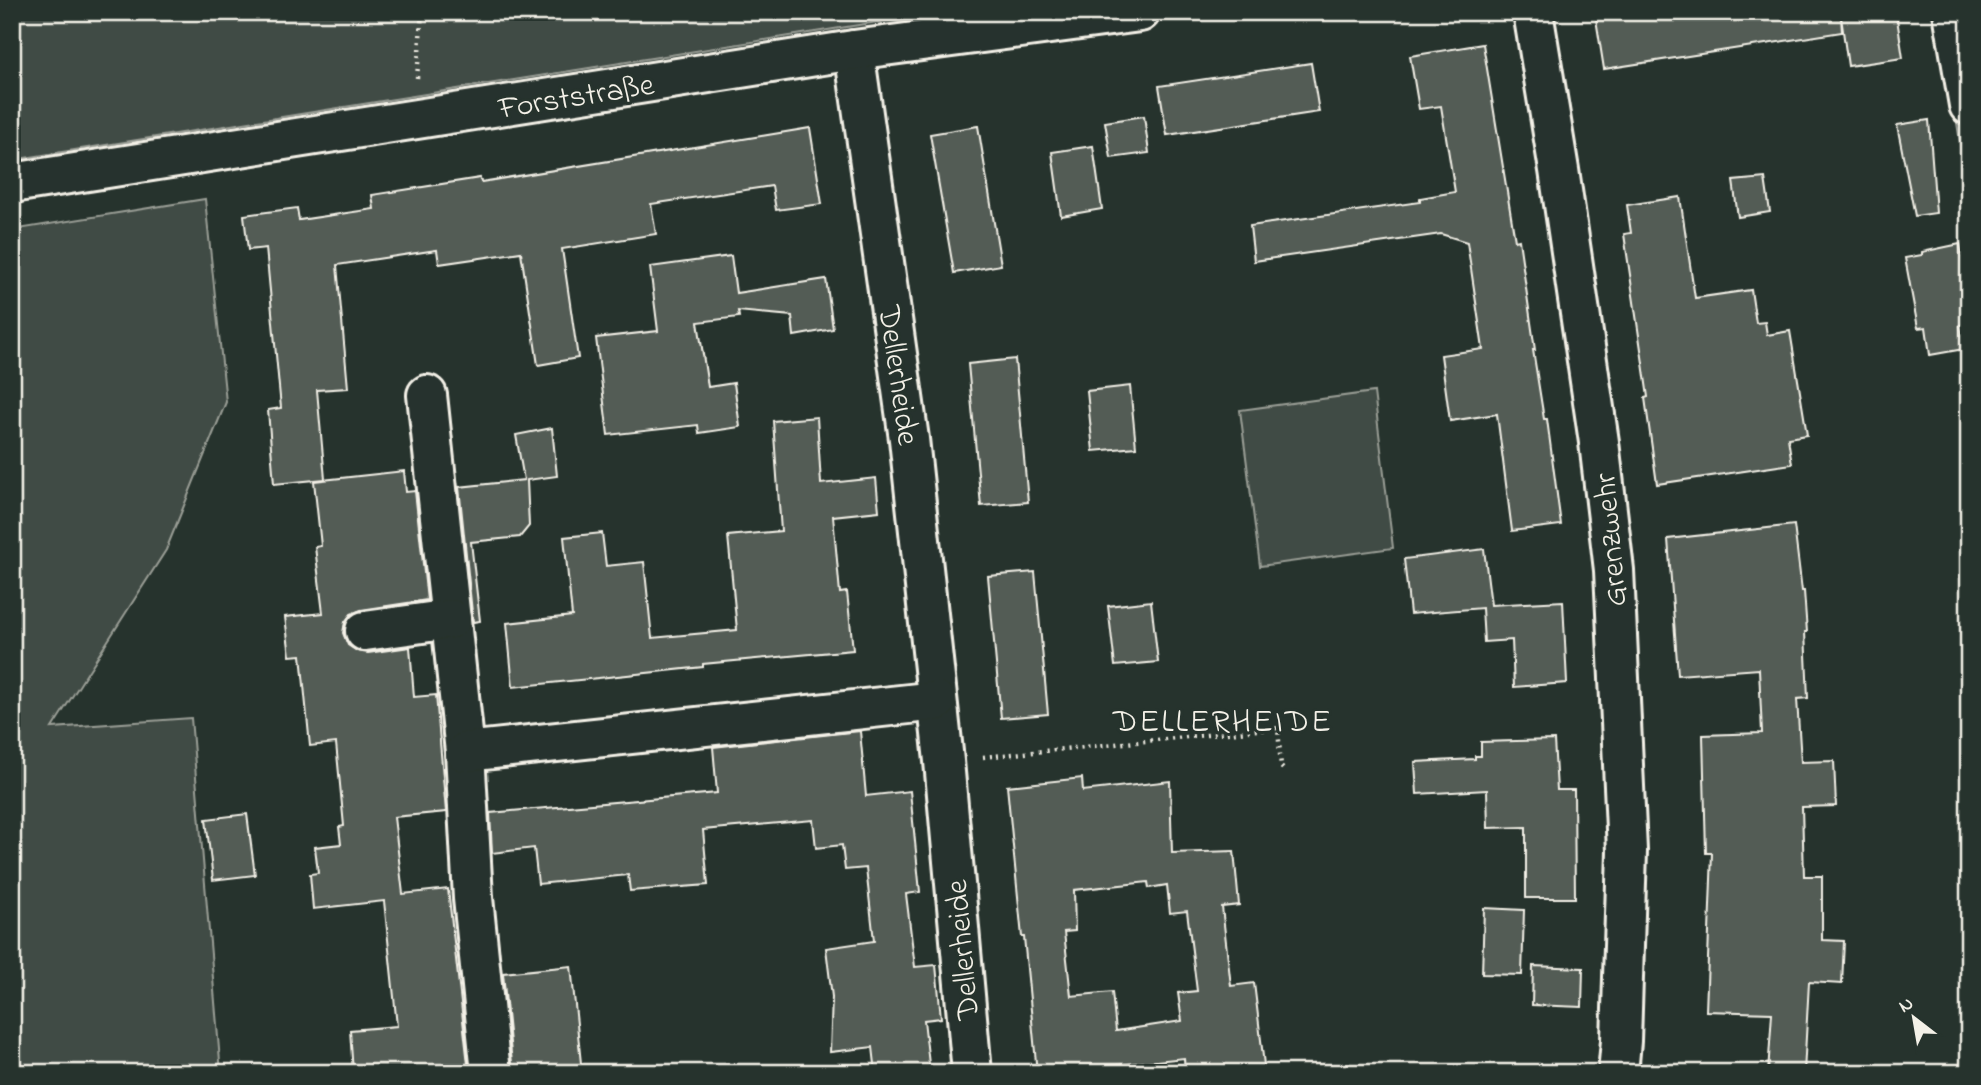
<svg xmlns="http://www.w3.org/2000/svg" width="1981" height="1085" font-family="'Indie Flower',sans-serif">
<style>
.green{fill:#414b45;stroke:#9a9e96;stroke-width:2}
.building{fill:#525c55;stroke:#f4f1e8;stroke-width:2;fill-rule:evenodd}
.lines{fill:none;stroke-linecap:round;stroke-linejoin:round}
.minor-casing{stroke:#f4f1e8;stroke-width:44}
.path{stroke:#f4f1e8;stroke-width:4.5;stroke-dasharray:2 5;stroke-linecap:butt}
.minor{stroke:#26332d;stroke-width:38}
.labels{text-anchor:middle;stroke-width:6;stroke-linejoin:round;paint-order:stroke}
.street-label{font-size:32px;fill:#f4f1e8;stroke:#26332d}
.neighbourhood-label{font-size:33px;letter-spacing:2px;fill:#f4f1e8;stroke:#26332d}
</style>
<rect width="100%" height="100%" fill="#26332d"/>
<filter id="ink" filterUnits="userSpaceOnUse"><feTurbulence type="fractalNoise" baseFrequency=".0143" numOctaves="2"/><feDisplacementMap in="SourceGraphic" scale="14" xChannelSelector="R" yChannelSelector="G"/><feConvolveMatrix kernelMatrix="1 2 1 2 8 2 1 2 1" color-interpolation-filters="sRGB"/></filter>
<g filter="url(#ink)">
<!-- green -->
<g class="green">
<path d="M12,12H940L12,160Z"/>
<path d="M1939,12H1969V197Z"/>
<path d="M205,199L226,402L166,550L52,728L191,718L221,1073H12V230Z"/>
<path d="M1374,392L1393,548L1260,566L1240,410Z"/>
</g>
<!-- building -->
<g class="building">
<path d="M1640,12H1896L1903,58L1848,66L1841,17L1842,32L1604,69L1596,19Z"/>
<path d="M1483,44L1515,241L1519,240L1535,350H1533L1544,419H1547L1561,525L1512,531L1497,414L1450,421L1441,355L1483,349L1467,242L1441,234L1254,261L1250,226L1420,202V198L1455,192L1441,106L1419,109L1410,56Z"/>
<path d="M1311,63L1319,112L1167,135L1159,86Z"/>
<path d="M1144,116L1149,153L1111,158L1105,122Z"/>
<path d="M1929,120L1936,213L1915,216L1897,125Z"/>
<path d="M978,126L1001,265L954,273L930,134Z"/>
<path d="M810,128L822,204L776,210L772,186L651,204L656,234L562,249L578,358L538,365L521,252L439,264L437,250L337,265L348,388L317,390L325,479L274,484L268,410L281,408L266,248L248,250L244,215L297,208L299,220L374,209L372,195L480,178L481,182Z"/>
<path d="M1093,146L1102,209L1061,216L1052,152Z"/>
<path d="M1765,178L1770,212L1738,217L1733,181Z"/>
<path d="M1680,197L1695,298L1751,290L1756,323L1765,322L1767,335L1790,331L1807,435L1788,438L1792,464L1657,484L1645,398L1648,397L1624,234L1631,233L1627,205Z"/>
<path d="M1960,244L1969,305V324L1960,325L1964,349L1930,355L1926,327L1918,328L1905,258L1922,255V252Z"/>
<path d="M731,256L736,293L826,279L833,329L794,336L792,316L738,311L739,317L698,322L708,387L734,383L740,427L699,433L698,425L608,435L596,338L658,331L650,267Z"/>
<path d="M1015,359L1028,502L981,506L968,364Z"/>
<path d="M1130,386L1136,447L1093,451L1087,391Z"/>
<path d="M817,417L821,484L876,478L879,511L833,516L840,593L847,592L853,650L703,664V667L513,687L507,623L572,616L564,537L602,533L606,566L644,562L652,638L737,630L728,536L781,531L773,421Z"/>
<path d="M552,428L557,476L527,480L529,526L520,537L471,542L480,621L473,622L459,487L524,480L516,435Z"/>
<path d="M404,471L406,492L415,491L427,600L361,610L351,614L345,622L343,633L348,645L357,651L368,653L410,647L414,697L436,695L446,812L394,817L403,894L448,889L469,1073H353L350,1030L397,1026L384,901L313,909L310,874L318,873L315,847L341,844L339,827L344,826L336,743L310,746L301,655L290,656L285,617L323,613L315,547L321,546L314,481Z"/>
<path d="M1794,525L1802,591H1804L1807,632H1805L1808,698L1797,699L1801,762L1834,761L1836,806L1802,807L1804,876H1822V940L1844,941L1842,984L1809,982L1804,1073H1768L1772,1013L1706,1011L1712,853H1706L1703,735L1762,733L1759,669L1678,675L1668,539Z"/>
<path d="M1484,549L1491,605L1563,601L1567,683L1514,687L1512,640L1484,642L1482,608L1410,614L1404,559Z"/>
<path d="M1035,572L1048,714L1001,718L988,576Z"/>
<path d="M1151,601L1158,662L1115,666L1108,606Z"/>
<path d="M860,731L866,796L910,791L920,892L906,894L915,967L936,965L941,1018L924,1020L930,1073H876L873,1047L830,1052L832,997L826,948L874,941L866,868L845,870L842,845L816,848L813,820L703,830L708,885L630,891L628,875L538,884L534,848L492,853L490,813L717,793L713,747Z"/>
<path d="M1554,740L1557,790H1574L1575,898H1526V827L1488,828L1487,790L1417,794L1415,762L1475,759V756H1481V742Z"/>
<path d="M1082,778L1083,791L1170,781L1172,853L1234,851L1239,905L1222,907L1231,986L1254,983L1265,1073H1185L1184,1058L1119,1065L1120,1073H1037L1024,937H1022L1007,786ZM1148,882L1149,888L1167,885L1170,913L1187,911L1197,991L1178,993L1182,1021L1116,1031L1112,992L1071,996L1064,932L1075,931L1074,890Z"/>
<path d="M247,814L255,875L213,880L206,819Z"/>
<path d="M1484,908L1524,910L1522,975L1482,974Z"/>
<path d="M571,966L582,1073H513L503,973Z"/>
<path d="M1533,966L1583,968L1582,1007L1532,1005Z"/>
</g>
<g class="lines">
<defs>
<g id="minor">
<path d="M1533,12L1559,170L1599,442L1614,570L1627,851L1621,1041L1618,1073"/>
<path d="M1953,12L1969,105"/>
<path d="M854,50L909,439L944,761L972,1073"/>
<path d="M12,183L854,50L1140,12"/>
<path d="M427,395L465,752L473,898L491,1073"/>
<path d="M365,631L451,619"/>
<path d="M465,752L937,701"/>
</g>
</defs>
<!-- minor casing -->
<use href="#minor" class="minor-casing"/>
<!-- path -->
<g class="path">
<path d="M417,78L422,12"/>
<path d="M983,757L1278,728L1281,767L1285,771"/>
</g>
<!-- minor -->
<use href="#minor" class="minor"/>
</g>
</g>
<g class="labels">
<!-- street labels -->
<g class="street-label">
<text transform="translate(576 95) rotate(-9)" y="11">Forststraße</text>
<text transform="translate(900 375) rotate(82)" y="11">Dellerheide</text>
<text transform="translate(1609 540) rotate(-95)" y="11">Grenzwehr</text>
<text transform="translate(961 950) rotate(-95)" y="11">Dellerheide</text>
</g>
<!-- neighbourhood labels -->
<g class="neighbourhood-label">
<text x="1223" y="731">DELLERHEIDE</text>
</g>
</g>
<!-- margin -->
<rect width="1981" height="1085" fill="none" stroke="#26332d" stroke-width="42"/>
<rect x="21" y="21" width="1939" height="1043" fill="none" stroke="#f4f1e8" stroke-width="2.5" filter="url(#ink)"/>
<!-- north arrow -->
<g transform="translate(1914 1018) rotate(329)" stroke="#26332d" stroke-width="5" paint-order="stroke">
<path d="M0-5L12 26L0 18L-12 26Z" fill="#f4f1e8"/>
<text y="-10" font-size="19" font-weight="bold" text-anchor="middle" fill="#f4f1e8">N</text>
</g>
</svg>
